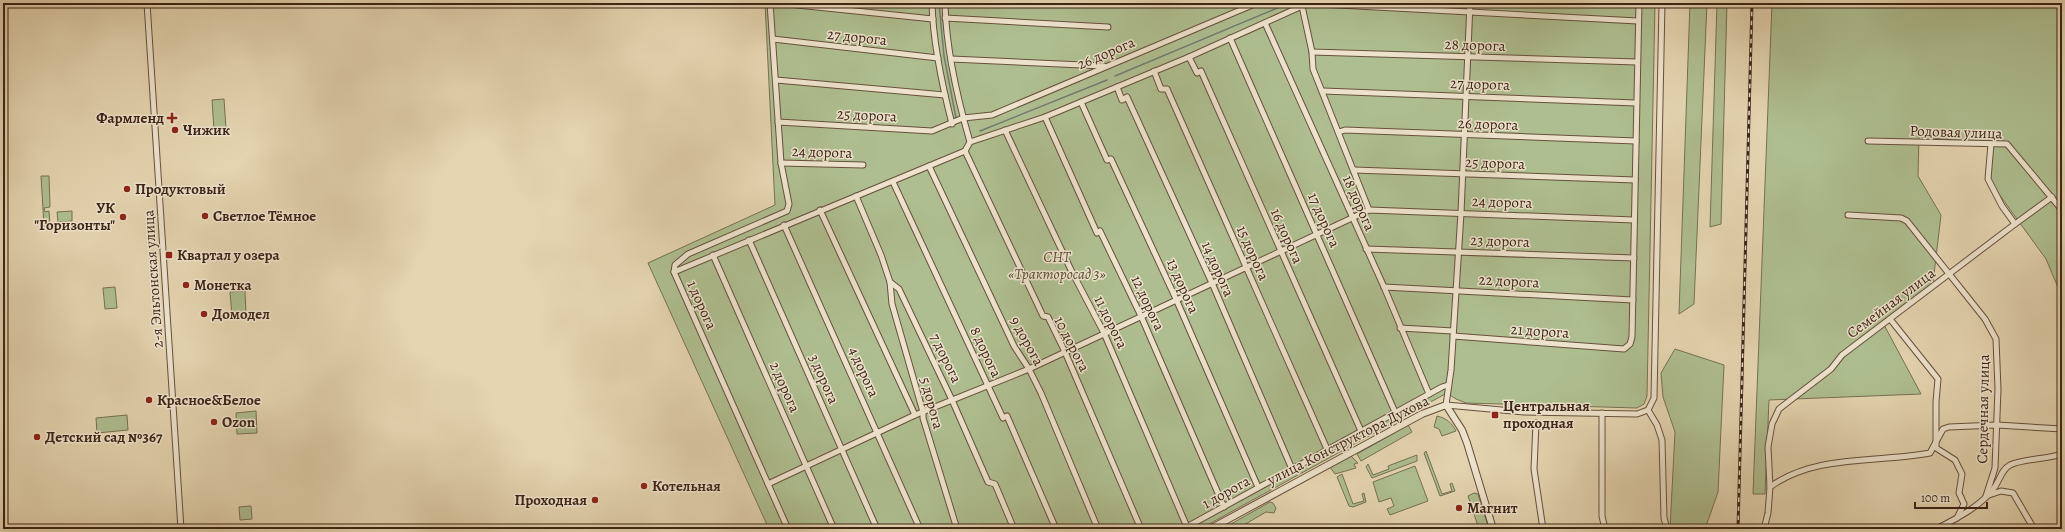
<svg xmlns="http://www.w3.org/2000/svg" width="2065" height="532" font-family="Alegreya,serif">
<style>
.green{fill:#aebe90;stroke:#767154}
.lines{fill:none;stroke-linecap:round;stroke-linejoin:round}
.stream{stroke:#727d6f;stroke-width:1.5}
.minor-casing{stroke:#67503d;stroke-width:7}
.tertiary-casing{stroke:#67503d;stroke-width:8}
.minor{stroke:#ede3cc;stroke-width:5}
.tertiary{stroke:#ede3cc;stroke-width:6}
.rail-casing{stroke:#3d2417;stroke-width:3}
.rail{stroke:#ede3cc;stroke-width:1.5;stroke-dasharray:4.5;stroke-linecap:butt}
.poi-dot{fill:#8f2418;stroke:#ede3cc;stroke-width:1.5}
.labels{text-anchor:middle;stroke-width:3;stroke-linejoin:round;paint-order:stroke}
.street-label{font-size:15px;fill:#3d2417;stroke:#ede3cc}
.poi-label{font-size:15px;font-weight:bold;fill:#3d2417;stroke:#ede3cc;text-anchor:start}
.park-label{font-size:15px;font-style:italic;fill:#594a35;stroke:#ede3cc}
</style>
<rect width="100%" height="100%" fill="#e4d4b0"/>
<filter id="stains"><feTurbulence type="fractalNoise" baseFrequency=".005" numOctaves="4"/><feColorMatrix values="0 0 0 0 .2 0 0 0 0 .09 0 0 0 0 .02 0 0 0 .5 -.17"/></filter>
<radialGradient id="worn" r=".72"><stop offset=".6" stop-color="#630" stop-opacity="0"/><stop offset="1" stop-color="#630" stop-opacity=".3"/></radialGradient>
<!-- green -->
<g class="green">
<path d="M765,3H1655L1647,396L1644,404L1637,408L1466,403L1456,399L1447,393L1200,529H769L648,263L775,205Z"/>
<path d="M1690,3H1707L1694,304L1679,314Z"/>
<path d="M1717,3H1727L1721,224L1710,227Z"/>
<path d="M1772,3H2062V297L2046,259L1988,179L1991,143L1919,137L1918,176L1941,215L1933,283L1882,321L1921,394L1769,400L1765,494H1753Z"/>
<path d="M224,99L226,129L214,130L212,100Z"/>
<path d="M41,176H49L50,207L44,208L45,212L49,211L50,225L44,226Z"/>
<path d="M72,211V221L58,222L57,212Z"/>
<path d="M115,287L117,308L105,309L103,288Z"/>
<path d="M245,291L246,315L232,316L230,292Z"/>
<path d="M1675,349L1724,365L1718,492L1705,529H1670L1675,432L1663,397L1661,373Z"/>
<path d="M256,411L257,433L237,434L236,413Z"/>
<path d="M127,415L128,430L97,433L96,418Z"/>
<path d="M1437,416C1446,418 1452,423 1456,431L1442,436L1439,429L1434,427Z"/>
<path d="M1408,425L1412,432L1361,461L1357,454Z"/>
<path d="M1426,451L1442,494L1452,491L1450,484L1452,483L1455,491L1440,496L1424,453Z"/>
<path d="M1417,455V461L1372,478L1366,467L1368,464L1373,475L1389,469L1388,466Z"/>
<path d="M1351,456L1358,463L1354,464L1356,468L1335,474L1330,467Z"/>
<path d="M1415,466L1428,501L1390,515L1387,509L1394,506L1391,498L1379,502L1373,482Z"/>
<path d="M1342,474L1353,504L1364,501L1362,494L1364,493L1366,502L1353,507L1349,506L1337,477Z"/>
<path d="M1474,493L1478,494L1489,529H1479L1468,496Z"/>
<path d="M1270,502L1273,503L1276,508L1274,513L1266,512L1237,529H1222Z"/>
<path d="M251,506L252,519L240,520L239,507Z"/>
</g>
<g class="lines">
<!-- stream -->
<g class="stream">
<path d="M939,3L944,56L956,118"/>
<path d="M1115,76L1287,4"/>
<path d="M980,131L1107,80"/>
</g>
<defs>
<g id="minor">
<path d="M147,3L181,529"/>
<path d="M778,3L933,19"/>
<path d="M932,3C933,44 942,85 952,124"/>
<path d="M945,3C946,50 957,97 970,142"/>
<path d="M1301,3L1638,21"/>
<path d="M1470,3L1461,213L1451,370L1446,405L1524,412L1637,414L1648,410L1654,398L1662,3"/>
<path d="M1302,6L1312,52L1313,69L1369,210"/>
<path d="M945,18L1108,27"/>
<path d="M1265,23L1384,287L1429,394"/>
<path d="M1230,38L1395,412"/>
<path d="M773,39L938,58"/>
<path d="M1312,52L1637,62"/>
<path d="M1189,57L1197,73L1201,71L1361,431"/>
<path d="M951,59L1104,66"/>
<path d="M1154,71L1161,89H1167L1327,449"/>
<path d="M776,80L945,95"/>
<path d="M1117,87L1122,100L1127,97L1212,283L1292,469"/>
<path d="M1323,91L1636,103"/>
<path d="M1081,102L1107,160L1111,159L1176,299L1258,487"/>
<path d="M1045,117L1097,233L1100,231L1141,316L1224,507"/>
<path d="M778,122L932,131L963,118L992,115L1257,3"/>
<path d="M1005,130L1071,270L1104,333L1187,527"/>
<path d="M1339,132L1345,130L1636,141"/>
<path d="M1868,141L2007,144L2062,210"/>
<path d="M965,151L1043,316L1048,317L1065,352L1141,529"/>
<path d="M781,163L863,165"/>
<path d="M929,166L1014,346L1029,369L1041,393L1098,529"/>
<path d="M1354,170L1635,180"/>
<path d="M893,182L1003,418L1007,416L1056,529"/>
<path d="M856,196L881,255L890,282L899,289L952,400L988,482L995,484L1014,529"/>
<path d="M820,210L915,415"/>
<path d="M1848,215L1901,218L1907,221L1985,319L1996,339L1998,389L1995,468L1986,496"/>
<path d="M2015,224L2052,197"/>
<path d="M784,225L920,529"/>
<path d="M749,240L877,529"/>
<path d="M1366,249L1634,258"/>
<path d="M713,255L834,529"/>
<path d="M674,272L675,265L688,254L787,211L789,204L781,163L770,3"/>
<path d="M890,282L892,304L923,412V418L957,529"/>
<path d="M1384,287L1633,300"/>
<path d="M1890,319L1938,379L1936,402V448L1955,460L1962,474L1959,493L1964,504L1957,518"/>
<path d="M1400,328L1453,331"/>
<path d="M1453,336L1624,349L1630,344L1632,337L1639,3"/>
<path d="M1648,410L1657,425L1662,440L1664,518L1667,529"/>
<path d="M1602,413V516L1605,529"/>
<path d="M1536,423L1534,469L1543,529"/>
<path d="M768,484L915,415L1029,369L1369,210L1634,220"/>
<path d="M1770,487L1768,447L1772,424L1779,409L1831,369L1842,355L2015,224L2002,206L1988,179L1991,144"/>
<path d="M1989,495L2001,491L2013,493L2034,529"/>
<path d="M788,529L674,272L965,151L970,142L1045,117L1189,57L1302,6V3"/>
<path d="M1183,529L1442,387L1448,385"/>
<path d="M1764,529L1768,513L1770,487C1815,454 1877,463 1930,453L1943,429L1949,427L1997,425L2062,429"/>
<path d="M1936,529C1956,519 1981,506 1994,488C2000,480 2001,470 2010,465C2022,459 2048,459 2062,454"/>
</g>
<path id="tertiary" d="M1210,529L1422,414L1446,405L1462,430L1467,443L1493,529"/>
</defs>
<!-- minor casing -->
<use href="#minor" class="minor-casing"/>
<!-- tertiary casing -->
<use href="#tertiary" class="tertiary-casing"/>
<!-- minor -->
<use href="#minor" class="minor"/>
<!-- tertiary -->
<use href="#tertiary" class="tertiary"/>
<defs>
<path id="rail" d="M1738,529L1752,3"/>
</defs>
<!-- rail casing -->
<use href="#rail" class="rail-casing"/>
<!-- rail -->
<use href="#rail" class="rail"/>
</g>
<!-- markers -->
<g class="poi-dot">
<path d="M170 112h4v4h4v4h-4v4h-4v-4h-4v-4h4z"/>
<circle cx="175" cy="130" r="4"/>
<circle cx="127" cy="189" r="4"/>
<circle cx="205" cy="216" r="4"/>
<circle cx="123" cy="217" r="4"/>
<rect x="165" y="251" width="8" height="8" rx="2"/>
<circle cx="186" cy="285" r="4"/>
<circle cx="204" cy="314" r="4"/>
<circle cx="149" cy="400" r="4"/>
<rect x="1491" y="411" width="8" height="8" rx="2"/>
<circle cx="214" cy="422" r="4"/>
<circle cx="37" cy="437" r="4"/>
<circle cx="644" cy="486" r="4"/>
<circle cx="595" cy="500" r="4"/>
<circle cx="1459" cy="508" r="4"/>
</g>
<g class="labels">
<!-- street labels -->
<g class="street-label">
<text transform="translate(857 37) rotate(6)" y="5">27 дорога</text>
<text transform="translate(1475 45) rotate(2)" y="5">28 дорога</text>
<text transform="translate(1106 53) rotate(-23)" y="5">26 дорога</text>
<text transform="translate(1480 84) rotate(2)" y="5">27 дорога</text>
<text transform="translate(867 115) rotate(3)" y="5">25 дорога</text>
<text transform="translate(1488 124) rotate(2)" y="5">26 дорога</text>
<text transform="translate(1956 132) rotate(2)" y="5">Родовая улица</text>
<text transform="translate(822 152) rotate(2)" y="5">24 дорога</text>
<text transform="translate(1495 163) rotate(2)" y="5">25 дорога</text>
<text transform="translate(1502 202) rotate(2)" y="5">24 дорога</text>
<text transform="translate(1359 203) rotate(66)" y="5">18 дорога</text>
<text transform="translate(1324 220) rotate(66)" y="5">17 дорога</text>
<text transform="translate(1287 236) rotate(66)" y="5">16 дорога</text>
<text transform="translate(1500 241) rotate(2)" y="5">23 дорога</text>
<text transform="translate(1253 253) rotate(66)" y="5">15 дорога</text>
<text transform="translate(1218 269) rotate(66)" y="5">14 дорога</text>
<text transform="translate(153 279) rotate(-94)" y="5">2-я Эльтонская улица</text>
<text transform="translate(1509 281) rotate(3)" y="5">22 дорога</text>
<text transform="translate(1183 286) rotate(66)" y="5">13 дорога</text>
<text transform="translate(1148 303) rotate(65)" y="5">12 дорога</text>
<text transform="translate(1891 303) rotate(-37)" y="5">Семейная улица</text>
<text transform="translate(702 305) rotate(66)" y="5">1 дорога</text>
<text transform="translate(1111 322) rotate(64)" y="5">11 дорога</text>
<text transform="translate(1540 331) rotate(4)" y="5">21 дорога</text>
<text transform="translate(1027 341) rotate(61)" y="5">9 дорога</text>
<text transform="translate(1072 344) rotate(63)" y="5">10 дорога</text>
<text transform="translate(986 352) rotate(65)" y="5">8 дорога</text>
<text transform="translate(946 358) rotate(64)" y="5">7 дорога</text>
<text transform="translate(864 372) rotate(66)" y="5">4 дорога</text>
<text transform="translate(824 379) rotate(66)" y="5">3 дорога</text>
<text transform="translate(785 387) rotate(66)" y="5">2 дорога</text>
<text transform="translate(932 403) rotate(75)" y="5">5 дорога</text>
<text transform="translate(1983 409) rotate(-89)" y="5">Сердечная улица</text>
<text transform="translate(1348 440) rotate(-27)" y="5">улица Конструктора Духова</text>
<text transform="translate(1226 492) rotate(-29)" y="5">1 дорога</text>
</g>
<!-- poi labels -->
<g class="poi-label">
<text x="164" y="123" text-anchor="end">Фармленд</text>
<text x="183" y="135">Чижик</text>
<text x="135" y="194">Продуктовый</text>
<text x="115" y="213" text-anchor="end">УК<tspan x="115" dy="17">"Горизонты"</tspan></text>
<text x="213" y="221">Светлое Тёмное</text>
<text x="177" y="260">Квартал у озера</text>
<text x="194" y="290">Монетка</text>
<text x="212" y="319">Домодел</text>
<text x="157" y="405">Красное&amp;Белое</text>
<text x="1503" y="411">Центральная<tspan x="1503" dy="17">проходная</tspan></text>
<text x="222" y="427">Ozon</text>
<text x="45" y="442">Детский сад №367</text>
<text x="652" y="491">Котельная</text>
<text x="587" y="505" text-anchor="end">Проходная</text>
<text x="1467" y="513">Магнит</text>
</g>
<!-- park labels -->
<g class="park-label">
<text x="1057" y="262">СНТ<tspan x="1057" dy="17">«Тракторосад 3»</tspan></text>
</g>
</g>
<!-- margin -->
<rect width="2065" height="532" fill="none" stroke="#e4d4b0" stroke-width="16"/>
<rect x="4" y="4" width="2057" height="524" fill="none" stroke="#3d2417" stroke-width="2"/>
<rect x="8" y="8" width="2049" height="516" fill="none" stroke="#3d2417"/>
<!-- scale -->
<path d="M1915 502v6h72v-6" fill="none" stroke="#3d2417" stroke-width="2"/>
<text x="1921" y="502" font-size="12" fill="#3d2417" stroke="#ede3cc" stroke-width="3" paint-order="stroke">100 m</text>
<rect width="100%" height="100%" filter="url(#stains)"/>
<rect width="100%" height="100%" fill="url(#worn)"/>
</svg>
